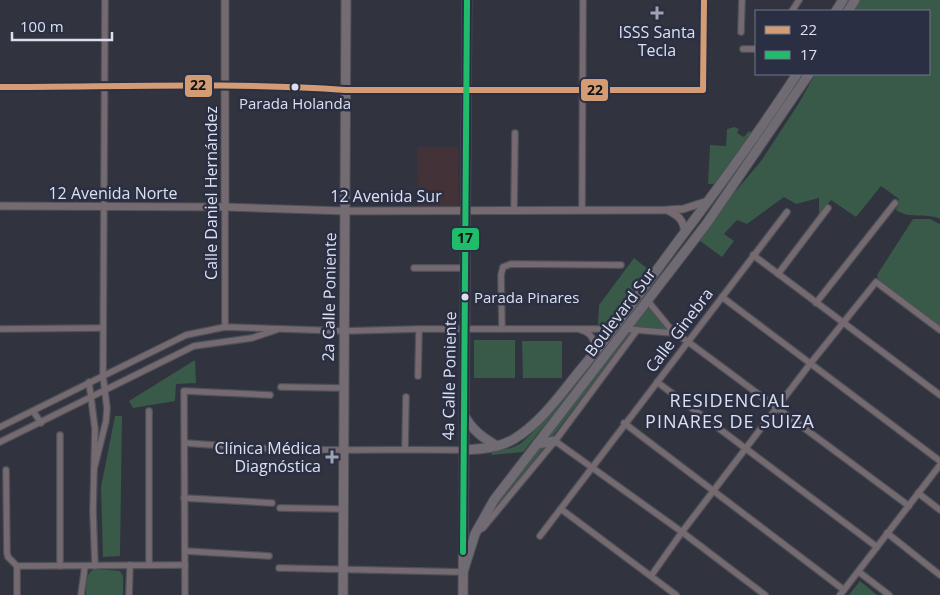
<svg xmlns="http://www.w3.org/2000/svg" width="940" height="595" font-family="'Open Sans',sans-serif">
<style>
.education{fill:#433238}
.green{fill:#395949}
.lines{fill:none;stroke-linecap:round;stroke-linejoin:round}
.minor-casing{stroke:#4d5059;stroke-width:8}
.tertiary-casing{stroke:#4d5059;stroke-width:9}
.primary-casing{stroke:#4d5059;stroke-width:11}
.trunk-casing{stroke:#4d5059;stroke-width:11}
.minor{stroke:#756a70;stroke-width:5.5}
.tertiary{stroke:#756a70;stroke-width:7}
.primary{stroke:#746b73;stroke-width:9}
.trunk{stroke:#706a72;stroke-width:9}
.bus-1-casing{stroke:#2b2f44;stroke-width:10}
.bus-2-casing{stroke:#2b2f44;stroke-width:10}
.bus-1{stroke:#d39c74;stroke-width:6}
.bus-2{stroke:#20bc6c;stroke-width:6}
.poi-dot{fill:#a0a3b0;stroke:#2b2f44;stroke-width:2}
.bus-dot{fill:#dce0ee;stroke:#2b2f44;stroke-width:2}
.labels{text-anchor:middle;stroke-width:5;stroke-linejoin:round;paint-order:stroke}
.bus-label{font-size:15px;fill:#dce0ee;stroke:#2b2f44}
.poi-label{font-size:16px;fill:#dce0ee;stroke:#2b2f44}
.street-label{font-size:16px;fill:#dce0ee;stroke:#2b2f44}
.neighbourhood-label{font-size:18px;letter-spacing:1px;fill:#dce0ee;stroke:#2b2f44}
.line-badge{stroke:#2b2f44;stroke-width:2}
.pale-badge-label{font-size:14px;text-anchor:middle;font-weight:bold;fill:#111}
</style>
<rect width="100%" height="100%" fill="#31333e"/>
<!-- education -->
<path class="education" d="M417,147H458L459,207H418Z"/>
<!-- green -->
<g class="green">
<path d="M859,0H940V219C924,212 911,220 896,210L899,199L881,186L856,217L831,200L819,214V198L796,204L784,197L747,224L737,220L724,234L734,241L722,257L696,238L761,161L799,103L815,74H929V11H853Z"/>
<path d="M734,127L739,129L737,133L744,137L749,131L753,134L715,184H708L710,145L726,146L727,129Z"/>
<path d="M913,219H930L940,224V327L886,286L879,283L877,275Z"/>
<path d="M634,258L649,270L612,321L598,325L599,305Z"/>
<path d="M648,305L669,331L631,328Z"/>
<path d="M624,334H631L493,514L486,512Z"/>
<rect x="474" y="340" width="41" height="38"/>
<path d="M522,341H562V378H523Z"/>
<path d="M598,350L603,352L523,452L491,455L493,451L511,448L520,444L533,432Z"/>
<path d="M195,360L196,383L176,384L175,401L133,408L129,401Z"/>
<path d="M115,416H122L120,556L103,557L101,487Z"/>
<path d="M95,569L120,571L123,576V595H86C87,585 84,573 95,569Z"/>
<path d="M860,581L877,595H849Z"/>
</g>
<g class="lines">
<defs>
<g id="minor">
<path d="M792,11L799,0"/>
<path d="M741,32L742,0"/>
<path d="M743,49H756"/>
<path d="M345,90H703L704,0"/>
<path d="M514,210L515,133"/>
<path d="M582,210L583,0"/>
<path d="M753,255L940,395"/>
<path d="M414,268H465"/>
<path d="M778,274L828,208"/>
<path d="M722,297L940,461"/>
<path d="M647,300L674,333L687,341L909,506"/>
<path d="M816,303L895,203"/>
<path d="M225,327V207"/>
<path d="M0,329L103,328"/>
<path d="M502,329L501,275L503,267L511,264L621,265"/>
<path d="M624,329L674,333"/>
<path d="M581,330C592,333 594,340 596,351"/>
<path d="M418,376L419,329"/>
<path d="M89,382L95,429L93,511L95,566"/>
<path d="M657,382L877,547"/>
<path d="M281,387L343,388"/>
<path d="M33,411L41,423"/>
<path d="M624,423L844,590"/>
<path d="M0,427L186,335L225,327L344,331L419,329H614"/>
<path d="M60,435V566"/>
<path d="M555,441L682,532L765,595"/>
<path d="M0,442L194,346L252,338L276,330"/>
<path d="M185,443L272,449"/>
<path d="M281,449C342,451 402,449 463,450"/>
<path d="M405,449L406,397"/>
<path d="M94,469L106,421L107,408L103,376L105,0"/>
<path d="M6,470L7,553L8,557L17,566"/>
<path d="M918,493L940,510"/>
<path d="M184,498L272,503"/>
<path d="M280,508L343,509"/>
<path d="M561,509L676,595"/>
<path d="M479,530L483,528L555,441L637,330"/>
<path d="M887,533L940,575"/>
<path d="M540,536L787,212"/>
<path d="M185,551L269,556"/>
<path d="M149,565V411"/>
<path d="M17,566L185,565"/>
<path d="M279,568L463,572"/>
<path d="M859,572L889,595"/>
<path d="M651,576L682,532L810,364L876,282L940,330"/>
<path d="M17,595V566"/>
<path d="M81,595L85,566"/>
<path d="M129,595L130,565"/>
<path d="M185,595L184,391L270,395"/>
<path d="M840,595L940,465"/>
</g>
<g id="tertiary">
<path d="M225,0V207"/>
<path d="M0,87C114,87 232,82 345,90"/>
<path d="M0,206L225,207L345,211L666,210L683,209L708,201"/>
<path d="M669,211C679,216 683,220 685,232"/>
</g>
<g id="primary">
<path d="M343,595L346,0"/>
<path d="M463,595L467,0"/>
</g>
<g id="trunk">
<path d="M836,11L843,0"/>
<path d="M848,11L855,0"/>
<path d="M464,415C472,430 483,438 497,446"/>
<path d="M537,444L555,441"/>
<path d="M463,450C481,449 499,448 514,439C542,422 562,392 582,368C619,324 651,277 685,232C724,180 762,128 797,74"/>
<path d="M463,572L475,534L494,500L707,223L809,74"/>
</g>
</defs>
<!-- minor casing -->
<use href="#minor" class="minor-casing"/>
<!-- tertiary casing -->
<use href="#tertiary" class="tertiary-casing"/>
<!-- primary casing -->
<use href="#primary" class="primary-casing"/>
<!-- trunk casing -->
<use href="#trunk" class="trunk-casing"/>
<!-- minor -->
<use href="#minor" class="minor"/>
<!-- tertiary -->
<use href="#tertiary" class="tertiary"/>
<!-- primary -->
<use href="#primary" class="primary"/>
<!-- trunk -->
<use href="#trunk" class="trunk"/>
<defs>
<path id="bus-1" d="M0,87C114,87 232,82 345,90H703L704,0"/>
<path id="bus-2" d="M463,552L467,0"/>
</defs>
<!-- bus-1 casing -->
<use href="#bus-1" class="bus-1-casing"/>
<!-- bus-2 casing -->
<use href="#bus-2" class="bus-2-casing"/>
<!-- bus-1 -->
<use href="#bus-1" class="bus-1"/>
<!-- bus-2 -->
<use href="#bus-2" class="bus-2"/>
</g>
<!-- markers -->
<g class="poi-dot">
<path d="M654.5 5.5h5v5h5v5h-5v5h-5v-5h-5v-5h5z"/>
<path d="M329.5 449.5h5v5h5v5h-5v5h-5v-5h-5v-5h5z"/>
</g>
<g class="bus-dot">
<circle cx="295" cy="87" r="4.5"/>
<circle cx="465" cy="297" r="4.5"/>
</g>
<g class="labels">
<!-- bus labels -->
<g class="bus-label">
<text x="295" y="109">Parada Holanda</text>
<text x="474" y="303" text-anchor="start">Parada Pinares</text>
</g>
<!-- poi labels -->
<g class="poi-label">
<text x="657" y="38">ISSS Santa<tspan x="657" dy="18">Tecla</tspan></text>
<text x="321" y="454" text-anchor="end">Clínica Médica<tspan x="321" dy="18">Diagnóstica</tspan></text>
</g>
<!-- street labels -->
<g class="street-label">
<text x="113" y="199">12 Avenida Norte</text>
<text transform="translate(211 193) rotate(-90)" y="6">Calle Daniel Hernández</text>
<text x="386" y="202">12 Avenida Sur</text>
<text transform="translate(329 297) rotate(-89)" y="6">2a Calle Poniente</text>
<text transform="translate(620 312) rotate(-53)" y="6">Boulevard Sur</text>
<text transform="translate(679 330) rotate(-53)" y="6">Calle Ginebra</text>
<text transform="translate(449 376) rotate(-89)" y="6">4a Calle Poniente</text>
</g>
<!-- neighbourhood labels -->
<g class="neighbourhood-label">
<text x="730" y="407">RESIDENCIAL<tspan x="730" dy="21">PINARES DE SUIZA</tspan></text>
</g>
</g>
<g class="line-badge">
<rect x="184" y="74" width="29" height="24" rx="5" fill="#d39c74"/>
<rect x="580" y="78" width="29" height="24" rx="5" fill="#d39c74"/>
<rect x="451" y="227" width="29" height="24" rx="5" fill="#20bc6c"/>
</g>
<g class="pale-badge-label">
<text x="198" y="90">22</text>
<text x="595" y="95">22</text>
<text x="465" y="243">17</text>
</g>
<!-- legend -->
<rect x="755" y="10" width="175" height="65" fill="#2b2f44" stroke="#727688"/>
<rect x="765" y="26" width="25" height="8" fill="#d39c74" stroke="#727688"/>
<text x="800" y="35" font-size="15" fill="#dce0ee">22</text>
<rect x="765" y="51" width="25" height="8" fill="#20bc6c" stroke="#727688"/>
<text x="800" y="60" font-size="15" fill="#dce0ee">17</text>
<!-- scale -->
<path d="M12 32v8h100v-8" fill="none" stroke="#dce0ee" stroke-width="2.5"/>
<text x="20" y="32" font-size="15" fill="#dce0ee" stroke="#2b2f44" stroke-width="4" paint-order="stroke">100 m</text>
</svg>
